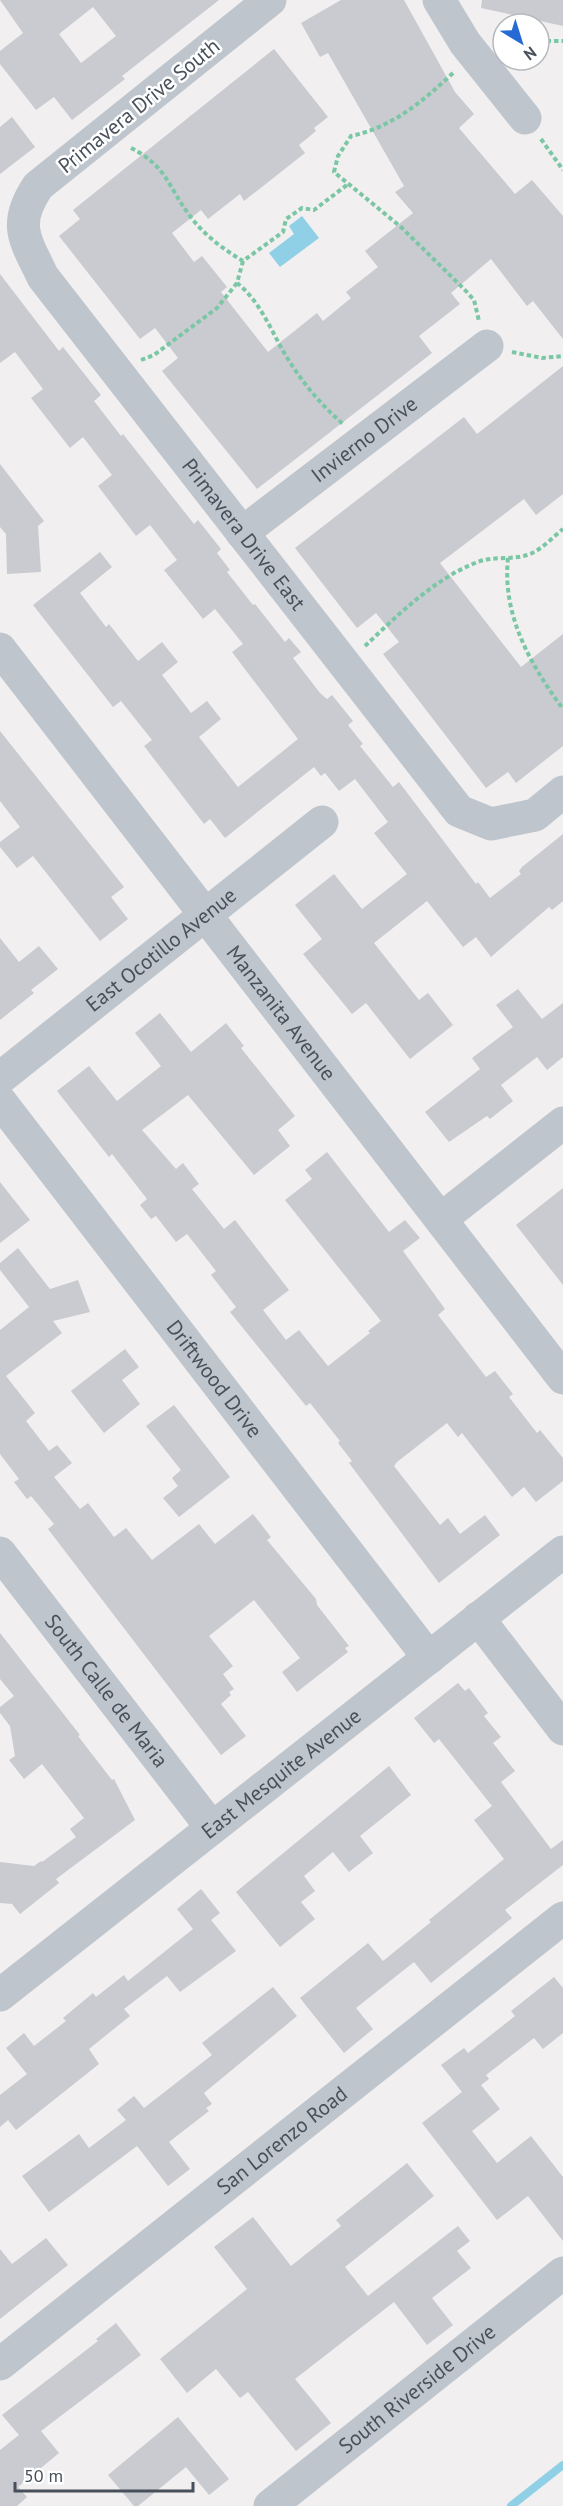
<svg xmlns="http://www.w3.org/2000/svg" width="563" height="2506" font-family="'PT Sans',sans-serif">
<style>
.water{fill:#90d0e6}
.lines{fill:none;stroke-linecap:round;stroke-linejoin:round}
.stream{stroke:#90d0e6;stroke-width:8}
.building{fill:#c9cbd1;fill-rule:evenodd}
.path{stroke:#7bc7a5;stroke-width:4;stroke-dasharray:4.5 3;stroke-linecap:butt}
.minor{stroke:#bec5cd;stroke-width:33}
.labels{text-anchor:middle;stroke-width:5;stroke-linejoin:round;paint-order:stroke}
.street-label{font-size:21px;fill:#48515b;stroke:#fff}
</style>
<rect width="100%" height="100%" fill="#f1efef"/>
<!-- water -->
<path class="water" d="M302,216L319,238L280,267L269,253L294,234L289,226Z"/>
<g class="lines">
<!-- stream -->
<path class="stream" d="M511,2506L563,2465"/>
</g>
<!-- building -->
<g class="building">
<path d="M0,0H219L122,76L125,79L72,120L54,97L36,110L0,64V51L23,33ZM93,7L116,36L81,63L59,34Z"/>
<path d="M341,0H404L455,92L474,114L459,128L515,194L532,180L563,216V339L533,301L527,306L491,259L451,293L460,304L419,336L432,353L257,489L162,371L178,358L155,328L140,339L59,236L80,219L73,210L274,49L328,117L314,128L316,131L299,145L305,153L244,201L240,194L208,219L201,210L172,233L194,262L202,256L227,287L221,292L268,352L317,313L323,321L351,298L346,292L378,267L365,251L413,213L395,192L404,186L328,53L320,57L301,23Z"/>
<path d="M482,0H563V26L481,8Z"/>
<path d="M12,117L35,147L0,174V127Z"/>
<path d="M0,274L59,351L63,347L101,395L94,401L121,436L123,434L194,524L198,520L221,549L217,553L230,570L227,572L253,605L255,604L285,642L289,638L301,652L293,658L320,693L327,699L332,695L353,721L348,725L363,744L360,746L393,787L399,782L476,884L478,882L490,898L521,874L519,871L522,867L563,834V901L552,910L549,907L491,957L476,937L463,947L427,901L374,943L419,1000L428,993L453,1025L410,1059L366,1003L352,1014L303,954L322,939L295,905L334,874L362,909L407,874L374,833L388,822L355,779L339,791L325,773L321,776L314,767L225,838L210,819L204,824L144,746L152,740L121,701L113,707L33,605L100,552L112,567L80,593L106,627L109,624L138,661L162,642L178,662L162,675L191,713L207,701L221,719L199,737L238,787L298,739L232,652L243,644L215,609L203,619L164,570L177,560L150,525L136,536L98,486L112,475L83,437L70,448L31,398L43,389L15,352L0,363Z"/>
<path d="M563,366V494L536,515L524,499L440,563L521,667L563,634V746L516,783L508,772L486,788L383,654L399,642L376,613L357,628L295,548L464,417L477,434Z"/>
<path d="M0,464L44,521L38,526L41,572L7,574L6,534L0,527Z"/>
<path d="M0,731L124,887L111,897L128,919L100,941L33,856L17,868L0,847V842L20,827L0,801Z"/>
<path d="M0,938L19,962L39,946L58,969L31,990L34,993L0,1020Z"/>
<path d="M518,989L542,1019L563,1003V1057L547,1070L537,1057L501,1085L513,1101L490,1119L487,1116L449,1142L425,1112L480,1069L472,1058L513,1027L496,1005Z"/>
<path d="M160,1013L191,1052L226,1023L244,1046L241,1048L295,1116L278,1130L290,1146L254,1175L188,1095L142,1130L176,1169L183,1163L199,1184L192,1189L224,1229L235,1220L289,1290L263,1310L286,1340L299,1330L328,1366L370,1333L368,1331L381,1321L285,1200L312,1179L305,1170L327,1152L389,1232L405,1220L420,1238L403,1251L445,1309L438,1315L486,1377L495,1371L513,1394L509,1397L537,1433L540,1430L563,1458V1481L536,1502L524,1487L512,1497L462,1433L458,1437L447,1423L397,1462L394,1466L440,1525L448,1518L460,1534L485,1515L500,1535L439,1583L349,1463L352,1461L338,1443L340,1441L310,1403L306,1406L230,1312L236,1307L211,1275L216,1271L187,1234L176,1242L156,1216L151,1219L140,1205L147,1199L112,1154L109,1157L57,1091L89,1066L117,1101L161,1066L135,1033Z"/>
<path d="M0,1182L30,1220L0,1243Z"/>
<path d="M563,1188V1285L516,1225Z"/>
<path d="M18,1248L50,1289L78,1280L90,1312L53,1321L62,1333L6,1376L35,1413L26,1421L49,1451L57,1445L72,1463L54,1477L80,1509L88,1503L114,1537L126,1528L152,1560L199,1524L215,1544L253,1514L271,1537L267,1540L316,1599L317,1605L349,1646L345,1648L348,1652L297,1692L282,1672L300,1658L254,1600L209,1636L233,1666L223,1674L234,1689L229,1692L231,1695L221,1704L246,1736L221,1755L48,1529L54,1524L31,1496L27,1499L14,1482L19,1479L0,1454V1330L29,1307L0,1270V1263Z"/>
<path d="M125,1349L139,1367L122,1380L140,1404L104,1433L71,1391Z"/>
<path d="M174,1405L230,1477L179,1517L163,1498L178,1486L172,1478L181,1470L146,1426Z"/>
<path d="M0,1633L80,1735L78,1736L112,1780L114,1779L135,1820L56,1879L59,1883L20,1914L12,1904L0,1903V1862L34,1866L41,1861L42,1862L76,1837L70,1829L84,1818L42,1764L24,1779L9,1760L15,1756L10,1726L0,1713V1707L14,1696L0,1679Z"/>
<path d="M458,1683L465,1691L469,1688L488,1713L484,1716L501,1737L493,1743L515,1771L501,1782L551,1849L563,1840V1865L505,1910L512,1918L431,1983L414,1962L356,2008L373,2029L344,2053L300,1998L368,1943L383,1961L431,1922L429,1920L504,1859L474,1820L492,1806L439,1739L434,1743L414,1718Z"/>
<path d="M389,1766L411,1795L360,1836L373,1853L349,1872L333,1852L304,1876L315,1891L301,1902L315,1919L280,1947L236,1892Z"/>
<path d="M201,1889L220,1913L211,1920L236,1951L180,1992L167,1976L124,2009L130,2016L89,2049L99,2064L16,2130L8,2120L0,2127V2095L27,2074L6,2048L24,2033L34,2046L66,2021L63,2018L93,1993L96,1997L124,1975L128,1981L193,1929L177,1909Z"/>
<path d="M554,1977L563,1988V2033L543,2049L534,2038L486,2075L489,2079L481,2085L500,2109L472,2131L497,2163L531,2136L563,2177V2241L528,2196L497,2220L422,2123L462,2092L441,2065L464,2048L468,2053L515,2016L511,2011Z"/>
<path d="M273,1987L297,2016L204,2093L212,2104L206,2108L209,2111L169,2142L190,2169L168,2186L137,2146L49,2212L22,2176L79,2134L89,2148L126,2120L117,2110L134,2096L144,2108L212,2055L202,2043Z"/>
<path d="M407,2163L434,2196L345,2267L368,2296L458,2226L470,2241L457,2251L471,2268L432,2298L453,2325L427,2345L394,2302L295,2379L331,2423L296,2451L248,2392L240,2398L216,2369L187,2393L160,2359L247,2289L214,2247L253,2217L291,2266L341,2226L336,2220Z"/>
<path d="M46,2238L68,2265L0,2319V2249L12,2264Z"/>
<path d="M116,2323L141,2355L41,2431L59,2453L18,2487L27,2497L17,2506H0V2450L19,2435L2,2415L98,2341L96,2339Z"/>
<path d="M178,2417L229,2479L209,2495L186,2467L138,2506H134L108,2475Z"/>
</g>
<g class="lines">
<!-- path -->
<g class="path">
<path d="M539,41H563"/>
<path d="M453,73C423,101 393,127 351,136L338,156L334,172L401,227L465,290L474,300L479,321"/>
<path d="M541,139L563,170"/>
<path d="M131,148C167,166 168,187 190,216C204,235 223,249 243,261L283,232L286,219L302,208L314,210L347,185"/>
<path d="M243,261L237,283C261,302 271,331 286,356C302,382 320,404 343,424"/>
<path d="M512,352L542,358L563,356"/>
<path d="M141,360L154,355L217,308L237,283"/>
<path d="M508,558C502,615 530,664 563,709"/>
<path d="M365,646C398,615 433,580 475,563C493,555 512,561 530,554C541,550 553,537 563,529"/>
</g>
<!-- minor -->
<g class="minor">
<path id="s1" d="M270,0L38,186C12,225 25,239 43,277L459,811L491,824L535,815L563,792"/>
<path d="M439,0L465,43L525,118"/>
<path id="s2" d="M242,533L487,346"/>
<path id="s3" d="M0,649L563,1378"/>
<path id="s4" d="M0,1078L322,822"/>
<path id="s5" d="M0,1101L429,1658"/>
<path d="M441,1219L563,1123"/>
<path id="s6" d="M0,1553L212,1828"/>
<path d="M478,1618L563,1729"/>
<path id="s7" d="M0,1995L563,1552"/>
<path id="s8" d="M0,2364L563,1918"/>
<path id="s9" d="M270,2506L563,2273"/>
</g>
</g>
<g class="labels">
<!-- street labels -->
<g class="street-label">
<text transform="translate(139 106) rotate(-39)" y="7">Primavera Drive South</text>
<text dy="7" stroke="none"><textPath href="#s2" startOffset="154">Invierno Drive</textPath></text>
<text dy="7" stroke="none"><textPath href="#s1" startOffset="722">Primavera Drive East</textPath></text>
<text dy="7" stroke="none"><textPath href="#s4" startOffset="206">East Ocotillo Avenue</textPath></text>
<text dy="7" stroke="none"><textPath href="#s3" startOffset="460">Manzanita Avenue</textPath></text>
<text dy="7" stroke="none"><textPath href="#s5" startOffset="351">Driftwood Drive</textPath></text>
<text dy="7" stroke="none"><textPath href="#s6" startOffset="174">South Calle de Maria</textPath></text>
<text dy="7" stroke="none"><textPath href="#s7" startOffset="358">East Mesquite Avenue</textPath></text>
<text dy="7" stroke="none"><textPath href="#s8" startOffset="360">San Lorenzo Road</textPath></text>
<text dy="7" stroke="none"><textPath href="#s9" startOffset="188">South Riverside Drive</textPath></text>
</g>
</g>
<!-- north arrow -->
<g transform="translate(521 42) rotate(142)"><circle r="28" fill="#ffffff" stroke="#b6b9bd" stroke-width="1.5"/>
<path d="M0-4.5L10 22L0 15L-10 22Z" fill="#266ad4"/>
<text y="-9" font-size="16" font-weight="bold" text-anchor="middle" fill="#48515b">N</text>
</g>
<!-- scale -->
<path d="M15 2482v9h178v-9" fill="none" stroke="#48515b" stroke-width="3"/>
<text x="24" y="2482" font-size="18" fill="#48515b" stroke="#ffffff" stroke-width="4.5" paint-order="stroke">50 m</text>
</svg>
